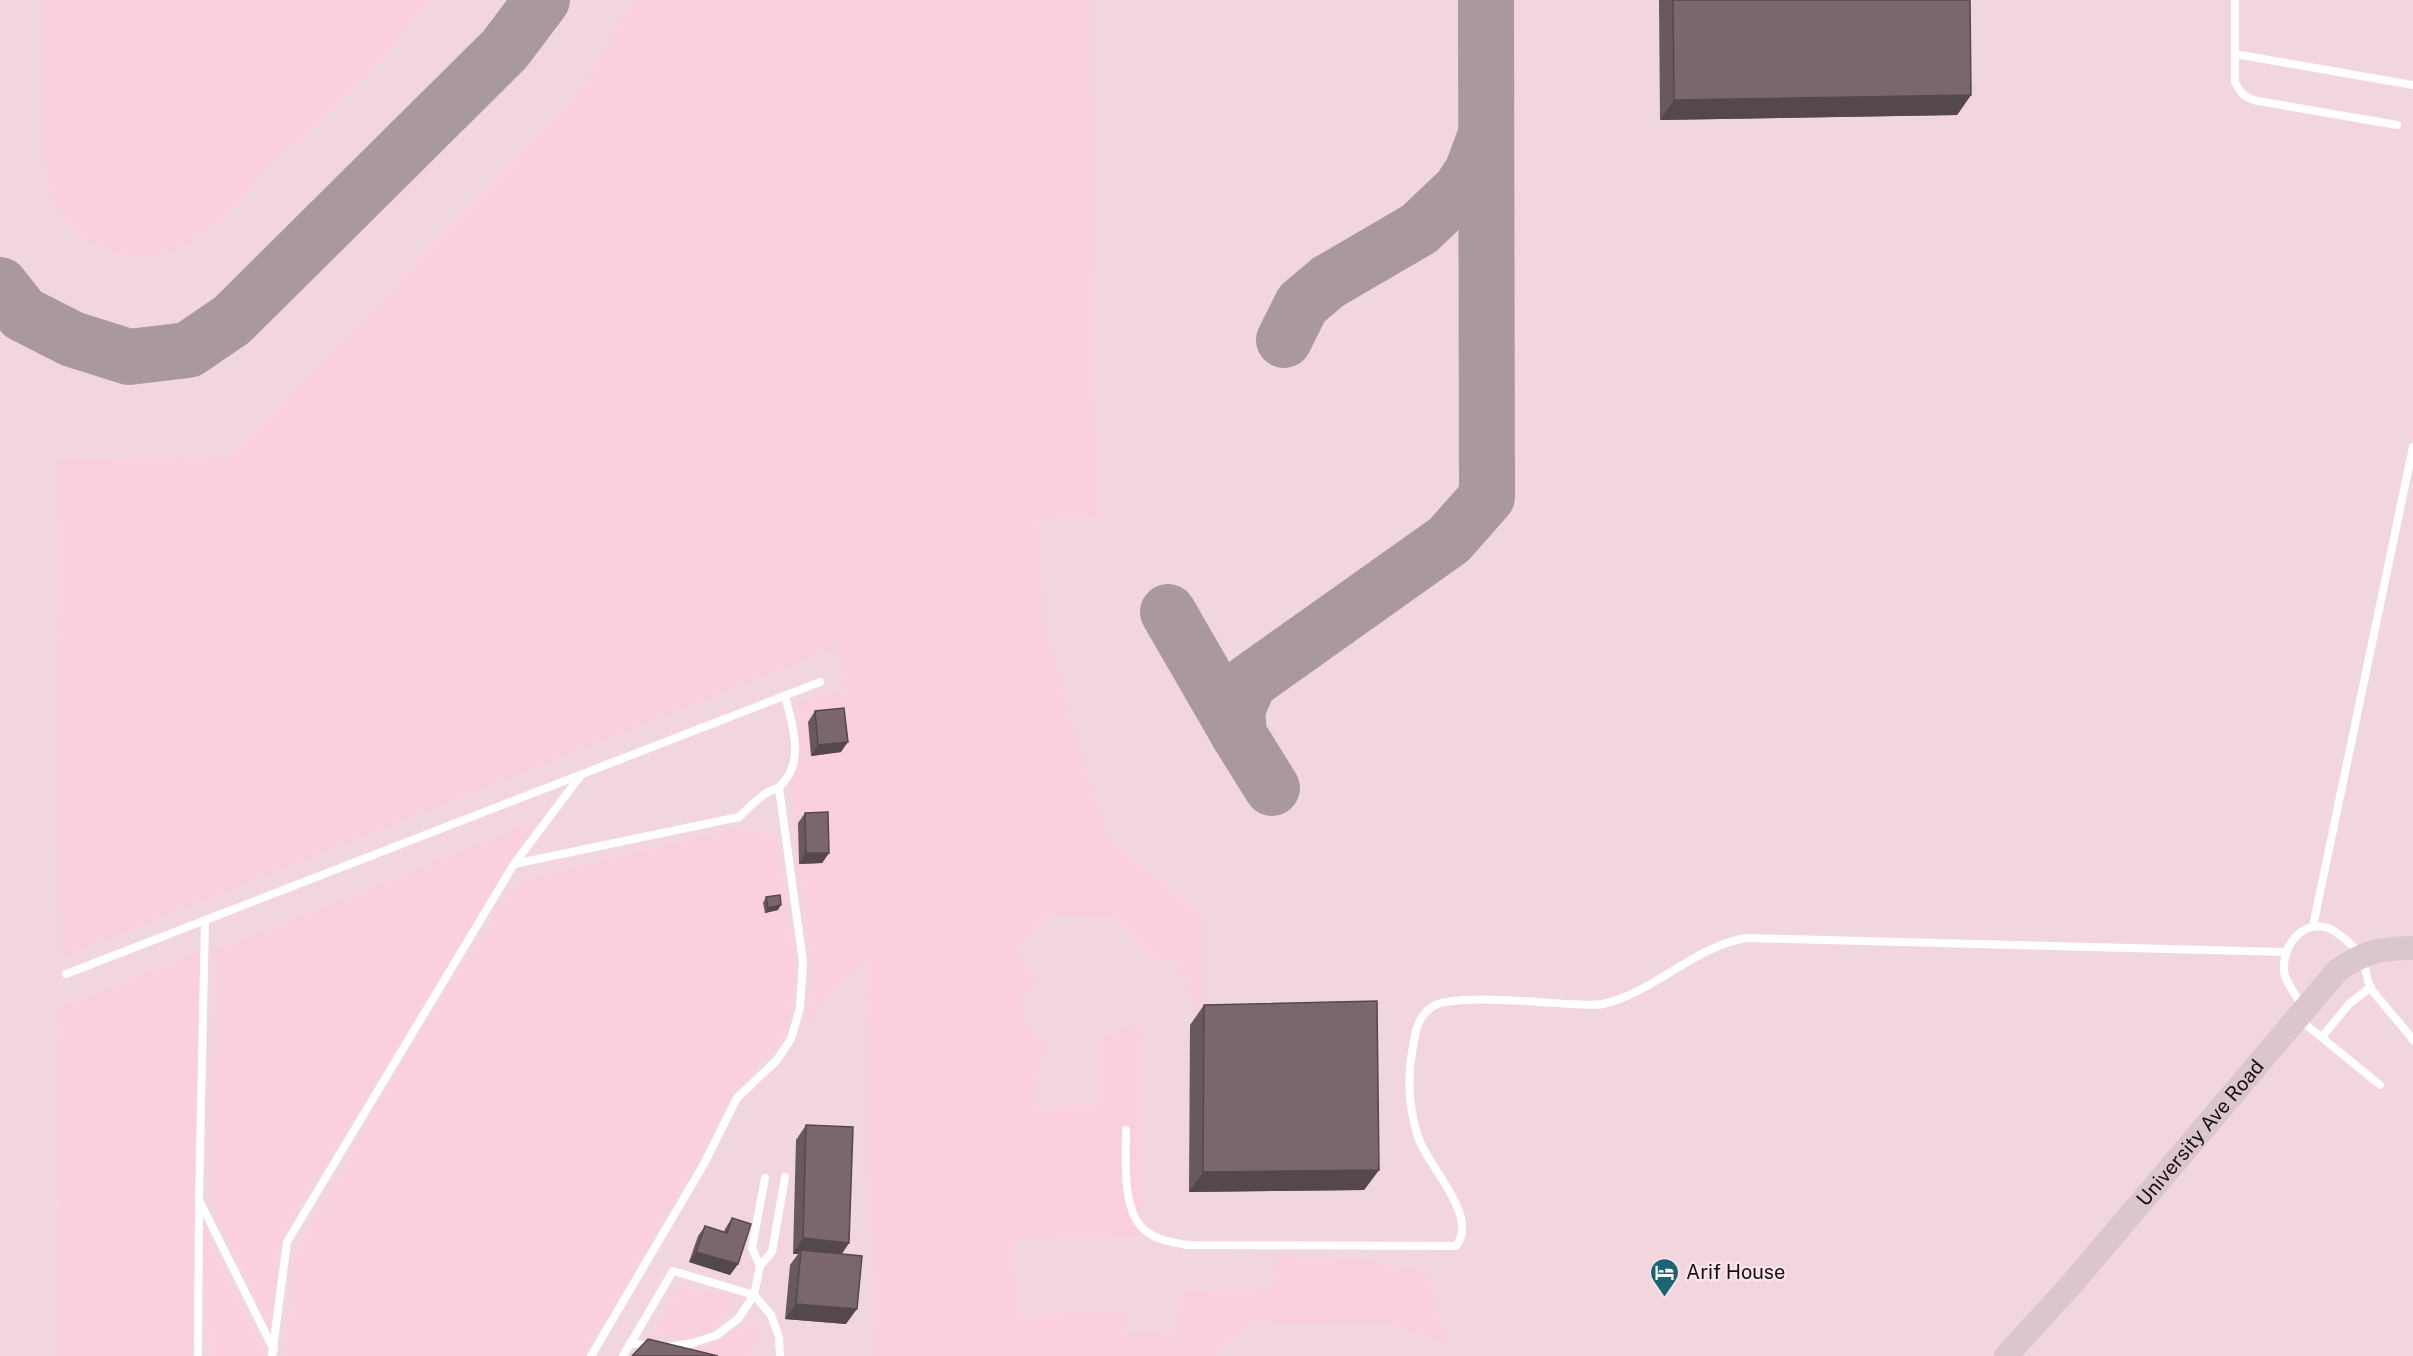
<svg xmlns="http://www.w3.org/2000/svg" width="2413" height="1356" font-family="'Public Sans',sans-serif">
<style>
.built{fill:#f2d6dd}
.green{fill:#f9d0db}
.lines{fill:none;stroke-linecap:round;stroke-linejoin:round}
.taxiway{stroke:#a9999c;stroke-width:56}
.lane{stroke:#fff;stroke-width:8}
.secondary{stroke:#dac6cc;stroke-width:24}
.wall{fill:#68595d}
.shaded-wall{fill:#55484c}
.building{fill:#79676c;stroke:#55484c;stroke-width:1.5}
.labels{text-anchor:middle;stroke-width:4.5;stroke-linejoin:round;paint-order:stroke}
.street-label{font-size:20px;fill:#140e0f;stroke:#fbe6eb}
.poi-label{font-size:20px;fill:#140e0f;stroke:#fbe6eb;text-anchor:start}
</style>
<rect width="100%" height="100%" fill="#fbe6eb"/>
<!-- built -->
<rect class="built" x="0" y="0" width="2413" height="1356"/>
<!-- green -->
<g class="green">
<path d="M45,0H432C417,21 399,39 381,58C346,94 310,129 274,164C244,193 214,232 175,250C132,269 69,244 53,199C43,172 46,142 45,114C45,76 45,38 45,0Z"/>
<path d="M633,0H1090L1097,517L1039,520L1043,627L1106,836L1203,916L1202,1015L1175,959L1158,963L1116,917L1050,914L1015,951L1038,982L1016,1007L1044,1042L1034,1106L1097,1105V1043L1143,1017L1142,1236L1014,1241L1017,1315L1121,1310L1126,1333L1175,1334L1178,1292L1271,1288L1278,1256L1362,1260L1428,1273L1446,1344L1392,1325L1255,1322L1210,1356H875L865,957L807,1025L812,972L790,785L801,718L800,701L844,691L837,647L62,957L56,460L229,456L580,93Z"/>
<path d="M536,821L281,1236L269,1329L213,1206L215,951Z"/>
<path d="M733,829L777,835L795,967L787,1033L733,1092L696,1164L581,1356H288L286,1352L295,1257L403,1058L516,882Z"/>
<path d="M200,951L192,1356H60L58,1009Z"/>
<path d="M203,1228L265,1352L264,1356H210Z"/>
<path d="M681,1288L732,1295L731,1311L712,1331L679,1339L654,1333Z"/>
<path d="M758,1321L751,1356H642L695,1353Z"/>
</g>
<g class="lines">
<!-- taxiway -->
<g class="taxiway">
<path d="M0,285L23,314L72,339L129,357L188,350L232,320L505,49L542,0"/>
<path d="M1284,340L1302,304L1328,282L1419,229L1460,190L1472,172L1485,137"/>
<path d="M1168,612L1239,735"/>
<path d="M1272,788L1239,735L1237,710L1249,682L1449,540L1487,497L1486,0"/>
</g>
<!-- lane -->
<g class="lane">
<path d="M2235,0V82C2241,94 2245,98 2258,101L2397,125"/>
<path d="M2235,54L2413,85"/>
<path d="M514,864L581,775"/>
<path d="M205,920L199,1200L274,1350"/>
<path d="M2313,926L2413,447"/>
<path d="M66,974L820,682"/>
<path d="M2302,1006C2297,996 2284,981 2284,970C2282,941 2310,913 2337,933C2344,938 2356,948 2360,955C2367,965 2365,980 2372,990C2385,1007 2400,1023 2413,1040"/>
<path d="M2299,1019L2380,1085"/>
<path d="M2322,1037L2349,1004L2371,987"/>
<path d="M1126,1130C1126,1158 1121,1214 1147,1232C1159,1241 1173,1242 1187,1245L1456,1246C1480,1216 1427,1166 1418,1137C1409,1108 1407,1076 1413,1047C1415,1032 1418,1016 1432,1007C1452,993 1543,1003 1571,1004C1581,1004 1593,1006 1603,1004C1655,992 1693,947 1746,938L2286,952"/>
<path d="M760,1266L752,1248L765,1178"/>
<path d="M630,1343L652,1346"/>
<path d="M668,1347L693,1343L717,1335L738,1319L754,1295L760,1266L772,1252L785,1177"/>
<path d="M198,1356L199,1203"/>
<path d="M272,1356L287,1242L514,864L739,817C748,809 757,798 768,792C772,790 777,789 780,786C806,762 792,724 785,696"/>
<path d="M591,1356L704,1164L737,1098L777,1060L791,1039L800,1008L803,962L779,788"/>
<path d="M623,1356L673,1271L754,1295L771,1315L779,1337L780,1356"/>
</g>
<!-- secondary -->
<path class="secondary" id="s1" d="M2006,1356L2070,1286L2338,970C2365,952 2380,948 2413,948"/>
</g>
<!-- wall -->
<g class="wall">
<path d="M1659,0H1970L1971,95L1957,115L1660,120Z"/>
<path d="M815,711L841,752L811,756L808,722Z"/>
<path d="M805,813L829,853L822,863L799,864L798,823Z"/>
<path d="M766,897L778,910L765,913L763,903Z"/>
<path d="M1204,1005L1379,1170L1364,1190L1189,1192L1190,1025Z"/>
<path d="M806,1125L849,1243L842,1254L846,1324L785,1319L790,1265L798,1254H793L796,1140Z"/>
<path d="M732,1218L738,1264L730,1275L689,1262L698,1236L705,1226L724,1232L725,1229Z"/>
</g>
<!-- shaded-wall -->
<g class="shaded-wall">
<path d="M1971,95L1957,115L1660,120L1674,100Z"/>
<path d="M848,742L841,752L811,756L818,745Z"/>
<path d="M806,853H829L822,863L799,864Z"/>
<path d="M781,905L778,910L765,913L768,908Z"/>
<path d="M1379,1170L1364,1190L1189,1192L1203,1172Z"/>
<path d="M803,1238L849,1243L838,1258L801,1250L798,1254H793Z"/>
<path d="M696,1252L738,1264L730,1275L689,1262Z"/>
<path d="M796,1304L857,1309L846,1324L785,1319Z"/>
</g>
<!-- building -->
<g class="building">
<path d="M1673,0H1970L1971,95L1674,100Z"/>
<path d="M844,708L848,742L818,745L815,711Z"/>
<path d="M828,812L829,853H806L805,813Z"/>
<path d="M780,895L781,905L768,908L766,897Z"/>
<path d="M1377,1001L1379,1170L1203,1172L1204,1005Z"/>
<path d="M806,1125L853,1127L849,1243L803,1238Z"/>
<path d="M732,1218L751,1224L738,1264L696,1252L705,1226L727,1233Z"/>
<path d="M801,1250L862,1256L857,1309L796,1304Z"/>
<path d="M648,1339L718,1356H632Z"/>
</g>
<!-- icons -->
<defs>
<symbol id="hotel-pin" viewBox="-11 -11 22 30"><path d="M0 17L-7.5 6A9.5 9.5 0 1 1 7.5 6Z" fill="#1a6571" stroke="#fbe6eb"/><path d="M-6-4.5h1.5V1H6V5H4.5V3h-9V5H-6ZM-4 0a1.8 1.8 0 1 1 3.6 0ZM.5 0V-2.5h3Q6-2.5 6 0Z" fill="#fff"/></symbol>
</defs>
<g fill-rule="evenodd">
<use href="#hotel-pin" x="1648" y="1256" width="33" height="45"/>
</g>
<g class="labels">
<!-- street labels -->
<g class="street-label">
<text dy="7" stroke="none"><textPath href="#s1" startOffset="296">University Ave Road</textPath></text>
</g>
<!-- poi labels -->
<g class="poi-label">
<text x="1686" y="1279">Arif House</text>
</g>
</g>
</svg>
